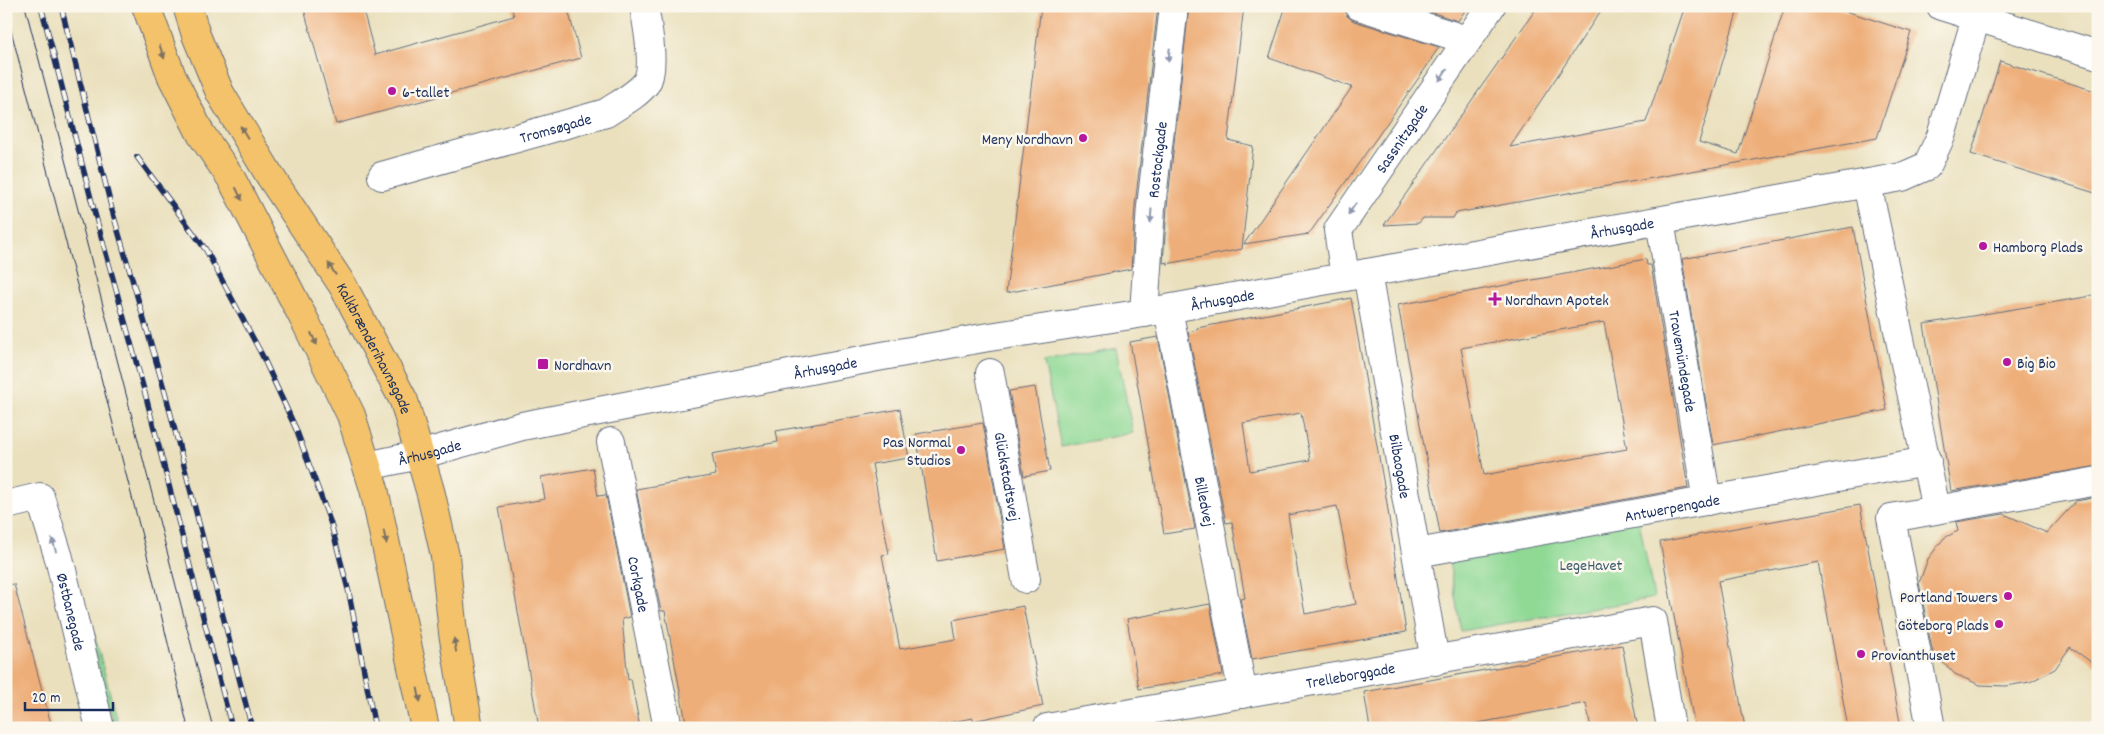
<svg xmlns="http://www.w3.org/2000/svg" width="2104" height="734" font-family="Dekko,sans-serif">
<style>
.grass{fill:url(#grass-tufts);stroke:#55847a}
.green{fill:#8fd995;stroke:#55847a}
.building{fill:#eeae79;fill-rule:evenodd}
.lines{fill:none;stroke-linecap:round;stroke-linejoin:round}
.minor-casing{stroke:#636d7f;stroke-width:30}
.major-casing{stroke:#636d7f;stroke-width:30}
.minor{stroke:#fff;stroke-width:28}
.major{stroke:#f3c26a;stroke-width:28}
.tram{stroke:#1b2f5e;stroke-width:1}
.rail-casing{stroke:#1b2f5e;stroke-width:5.5}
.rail{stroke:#fbf7ec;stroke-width:4;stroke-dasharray:11;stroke-linecap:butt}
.oneway{fill:#7c7163}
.oneway2{fill:#8d97ae}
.poi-dot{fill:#b5179e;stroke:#fbf7ec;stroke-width:2}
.labels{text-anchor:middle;stroke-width:5;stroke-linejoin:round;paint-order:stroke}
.poi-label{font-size:16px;fill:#1b2f5e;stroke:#fbf7ec;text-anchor:start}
.street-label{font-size:16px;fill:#1b2f5e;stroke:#fbf7ec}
.park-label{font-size:16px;fill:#385a6c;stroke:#fbf7ec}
</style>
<defs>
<pattern id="grass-tufts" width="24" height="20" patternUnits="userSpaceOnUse" patternTransform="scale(1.25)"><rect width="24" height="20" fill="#8fd995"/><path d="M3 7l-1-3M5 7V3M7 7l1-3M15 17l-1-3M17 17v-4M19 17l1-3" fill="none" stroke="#7bbb83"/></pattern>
</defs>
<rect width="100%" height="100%" fill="#fbf7ec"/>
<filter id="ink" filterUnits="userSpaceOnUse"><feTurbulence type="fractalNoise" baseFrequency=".02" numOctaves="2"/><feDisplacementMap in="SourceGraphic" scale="10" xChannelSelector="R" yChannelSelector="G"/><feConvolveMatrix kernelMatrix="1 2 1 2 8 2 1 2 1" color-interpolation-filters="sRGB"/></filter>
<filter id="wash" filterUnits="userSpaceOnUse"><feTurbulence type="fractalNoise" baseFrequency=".0096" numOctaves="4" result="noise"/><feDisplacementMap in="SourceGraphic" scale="20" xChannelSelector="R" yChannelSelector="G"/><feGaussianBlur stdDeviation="1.12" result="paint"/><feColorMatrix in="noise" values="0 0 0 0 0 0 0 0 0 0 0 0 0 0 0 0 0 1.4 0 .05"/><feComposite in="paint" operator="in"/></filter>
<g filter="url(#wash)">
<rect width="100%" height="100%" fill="#eae0bd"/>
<!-- grass -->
<path class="grass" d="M94,633L119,728H114L90,635Z"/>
<!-- green -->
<g class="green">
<path d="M1116,348L1133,433L1061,447L1044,362Z"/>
<path d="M1637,510L1654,598L1461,631L1446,544Z"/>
</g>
<g id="blocks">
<!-- building -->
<g class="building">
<path d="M303,6H362L375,55L514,16L511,6H567L581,58L336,124Z"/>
<path d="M1041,6H1158L1135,205L1131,269L1006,293Z"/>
<path d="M1189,6H1244L1228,140L1253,146L1242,249L1167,264L1168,262L1163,263L1167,208Z"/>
<path d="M1286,6H1344L1347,16L1354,21L1439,47L1431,59H1432L1309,234L1244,244L1352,87L1269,58Z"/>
<path d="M1412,6H1468L1458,21Z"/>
<path d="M1538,6H1604L1510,147L1646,122L1685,6H1739L1699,142L1738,154L1785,6H1830L1911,32L1877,138L1456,213L1453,218H1423L1419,223L1384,225Z"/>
<path d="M2000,61L2098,92V194L1971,154Z"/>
<path d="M1853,227L1887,410L1713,445L1682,259Z"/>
<path d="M1646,259L1647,265H1651L1688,488L1440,533L1398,305ZM1604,322L1627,449L1484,475L1461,348Z"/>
<path d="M2098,295V466L1951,491L1924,324Z"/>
<path d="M1351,298L1386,497L1406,632L1252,659L1240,599L1245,598L1232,522L1226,523L1188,332L1197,330V328ZM1301,413L1310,460L1250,471L1243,423ZM1337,506L1356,604L1305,614L1288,515Z"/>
<path d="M1158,337L1195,529L1164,534L1130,342Z"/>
<path d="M1035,387L1050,471L1024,476L1009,391Z"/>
<path d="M900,409L909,458L872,464L889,554L882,555L900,649L956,639L953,620L1023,606L1043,706L973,721V718L921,728H687L665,611H661L636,489L716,475L712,454L778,442L776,431Z"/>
<path d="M983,423L1005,549L937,561L916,434Z"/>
<path d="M593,468L598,496L606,495L630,617L622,619L628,680L631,679L640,728H539L499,507L545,499L541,477Z"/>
<path d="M2098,497V667L2070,647L2055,669L2030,682L2006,686L1980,685L1955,674L1936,656L1932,649L1919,583L1928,559L1944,538L1958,531L1956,522L2004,514L2047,533L2076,501Z"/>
<path d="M1860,505L1901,728H1848L1818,562L1718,581L1745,728H1695L1660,542Z"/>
<path d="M14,584L52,728H6V585Z"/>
<path d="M1210,604L1223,675L1139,689L1127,619Z"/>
<path d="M1622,645L1638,728H1591L1586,703L1451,728H1370L1364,692Z"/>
</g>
</g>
</g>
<g filter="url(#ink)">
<use href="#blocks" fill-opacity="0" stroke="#636d7f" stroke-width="1"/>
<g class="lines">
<defs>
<g id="minor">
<path d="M1359,6L1467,40"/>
<path d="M1941,6L2098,55"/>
<path id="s1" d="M382,176L606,113C619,104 636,96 646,83C656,69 647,23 644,6"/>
<path d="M1867,184L1936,509"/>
<path id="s2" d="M1660,221L1707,501"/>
<path id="s3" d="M1367,273L1435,661"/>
<path id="s4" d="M1345,277L1338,230L1491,6"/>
<path id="s5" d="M1168,309L1243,694"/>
<path id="s6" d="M1144,313L1151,207L1174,6"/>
<path id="s7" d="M990,373L1026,579"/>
<path id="s8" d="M611,442L668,728"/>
<path id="s9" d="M367,466L419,455L522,426L877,357L983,338L1144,313L1902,177L1927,166L1941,136L1976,18"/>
<path id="s10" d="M6,505L40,497L59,558L100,728"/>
<path id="s11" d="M1417,553L1927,461"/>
<path id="s12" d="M1047,728L1653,621L1671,728"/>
<path d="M1931,728L1891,518L2098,481"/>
</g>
<g id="major">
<path d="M146,6L172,77L201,134L231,178L306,323L351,415L374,489L425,728"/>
<path id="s13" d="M187,6L196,35L220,93L270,176L343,286L404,401L431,494L445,556L453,633L469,728"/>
</g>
</defs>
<!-- minor casing -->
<use href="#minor" class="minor-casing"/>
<!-- major casing -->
<use href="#major" class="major-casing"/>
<!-- minor -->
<use href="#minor" class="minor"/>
<!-- major -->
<use href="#major" class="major"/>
<!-- tram -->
<g class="tram">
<path d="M25,6L213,728"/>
<path d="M6,11L149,563L188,728"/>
</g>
<defs>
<g id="rail">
<path d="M41,6L95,214L146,397L232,728"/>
<path d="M61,6L112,210L165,392L252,728"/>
<path d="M137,157L206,250L262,355L296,429L331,524L349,593L375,728"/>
</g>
</defs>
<!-- rail casing -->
<use href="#rail" class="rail-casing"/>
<!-- rail -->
<use href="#rail" class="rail"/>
</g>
<!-- one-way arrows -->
<defs><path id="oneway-solid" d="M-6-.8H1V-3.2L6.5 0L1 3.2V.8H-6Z" transform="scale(1.25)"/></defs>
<g class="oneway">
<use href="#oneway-solid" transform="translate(162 52) rotate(70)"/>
<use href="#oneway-solid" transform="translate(244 132) rotate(-121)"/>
<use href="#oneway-solid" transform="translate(239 194) rotate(64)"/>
<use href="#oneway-solid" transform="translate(332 269) rotate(-122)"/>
<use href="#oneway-solid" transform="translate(314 339) rotate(65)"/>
<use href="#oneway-solid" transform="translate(385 537) rotate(78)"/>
<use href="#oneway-solid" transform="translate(455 645) rotate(-99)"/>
<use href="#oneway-solid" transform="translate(419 695) rotate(79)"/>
</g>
<g class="oneway2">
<use href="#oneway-solid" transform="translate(1169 55) rotate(96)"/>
<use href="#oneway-solid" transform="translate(1443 75) rotate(124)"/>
<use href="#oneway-solid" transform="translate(1352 209) rotate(124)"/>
<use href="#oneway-solid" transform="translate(1151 216) rotate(94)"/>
<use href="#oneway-solid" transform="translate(54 545) rotate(-107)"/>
</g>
</g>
<!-- markers -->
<g class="poi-dot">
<circle cx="392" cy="91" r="5"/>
<circle cx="1083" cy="138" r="5"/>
<circle cx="1983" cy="246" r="5"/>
<path d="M1492.5 291.5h5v5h5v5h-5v5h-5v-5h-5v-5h5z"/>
<circle cx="2007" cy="362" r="5"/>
<rect x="537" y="358" width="12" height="12" rx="2.5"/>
<circle cx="961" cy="450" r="5"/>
<circle cx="2008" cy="596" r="5"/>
<circle cx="1999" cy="624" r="5"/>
<circle cx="1861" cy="654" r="5"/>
</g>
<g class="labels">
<!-- poi labels -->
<g class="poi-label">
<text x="402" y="97">6-tallet</text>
<text x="1073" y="144" text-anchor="end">Meny Nordhavn</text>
<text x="1993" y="252">Hamborg Plads</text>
<text x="1505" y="305">Nordhavn Apotek</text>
<text x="2017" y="368">Big Bio</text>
<text x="554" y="370">Nordhavn</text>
<text x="951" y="447" text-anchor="end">Pas Normal<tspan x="951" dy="18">Studios</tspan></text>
<text x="1998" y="602" text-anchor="end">Portland Towers</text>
<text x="1989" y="630" text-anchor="end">Göteborg Plads</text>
<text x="1871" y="660">Provianthuset</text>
</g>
<!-- street labels -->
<g class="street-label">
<text dy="6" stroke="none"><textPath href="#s1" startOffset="180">Tromsøgade</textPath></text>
<text dy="6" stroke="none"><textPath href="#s4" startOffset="159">Sassnitzgade</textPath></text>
<text dy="6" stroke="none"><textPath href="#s6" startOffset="154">Rostockgade</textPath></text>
<text dy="6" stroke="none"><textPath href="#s9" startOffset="1278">Århusgade</textPath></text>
<text dy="6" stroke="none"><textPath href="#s9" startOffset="872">Århusgade</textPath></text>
<text dy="6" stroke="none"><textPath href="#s13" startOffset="392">Kalkbrænderihavnsgade</textPath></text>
<text dy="6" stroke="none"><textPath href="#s2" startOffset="142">Travemündegade</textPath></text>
<text dy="6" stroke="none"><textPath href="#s9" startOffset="469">Århusgade</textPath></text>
<text dy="6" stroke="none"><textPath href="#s9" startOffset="64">Århusgade</textPath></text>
<text dy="6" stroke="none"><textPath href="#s3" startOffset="196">Bilbaogade</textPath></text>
<text dy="6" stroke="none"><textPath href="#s7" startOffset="105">Glückstadtsvej</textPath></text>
<text dy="6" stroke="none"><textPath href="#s5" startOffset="196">Billedvej</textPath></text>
<text dy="6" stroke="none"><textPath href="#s11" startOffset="259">Antwerpengade</textPath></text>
<text dy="6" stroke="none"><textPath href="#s8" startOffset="145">Corkgade</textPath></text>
<text dy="6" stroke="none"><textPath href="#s10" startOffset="154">Østbanegade</textPath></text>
<text dy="6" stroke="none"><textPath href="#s12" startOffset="308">Trelleborggade</textPath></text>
</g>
<!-- park labels -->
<g class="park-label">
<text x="1591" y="570">LegeHavet</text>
</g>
</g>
<!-- margin -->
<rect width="2104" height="734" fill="none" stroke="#fbf7ec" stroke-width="25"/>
<!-- scale -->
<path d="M25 702v8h88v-8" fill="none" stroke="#1b2f5e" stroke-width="2.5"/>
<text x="32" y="702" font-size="15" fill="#1b2f5e" stroke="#fbf7ec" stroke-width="4" paint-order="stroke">20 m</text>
</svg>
